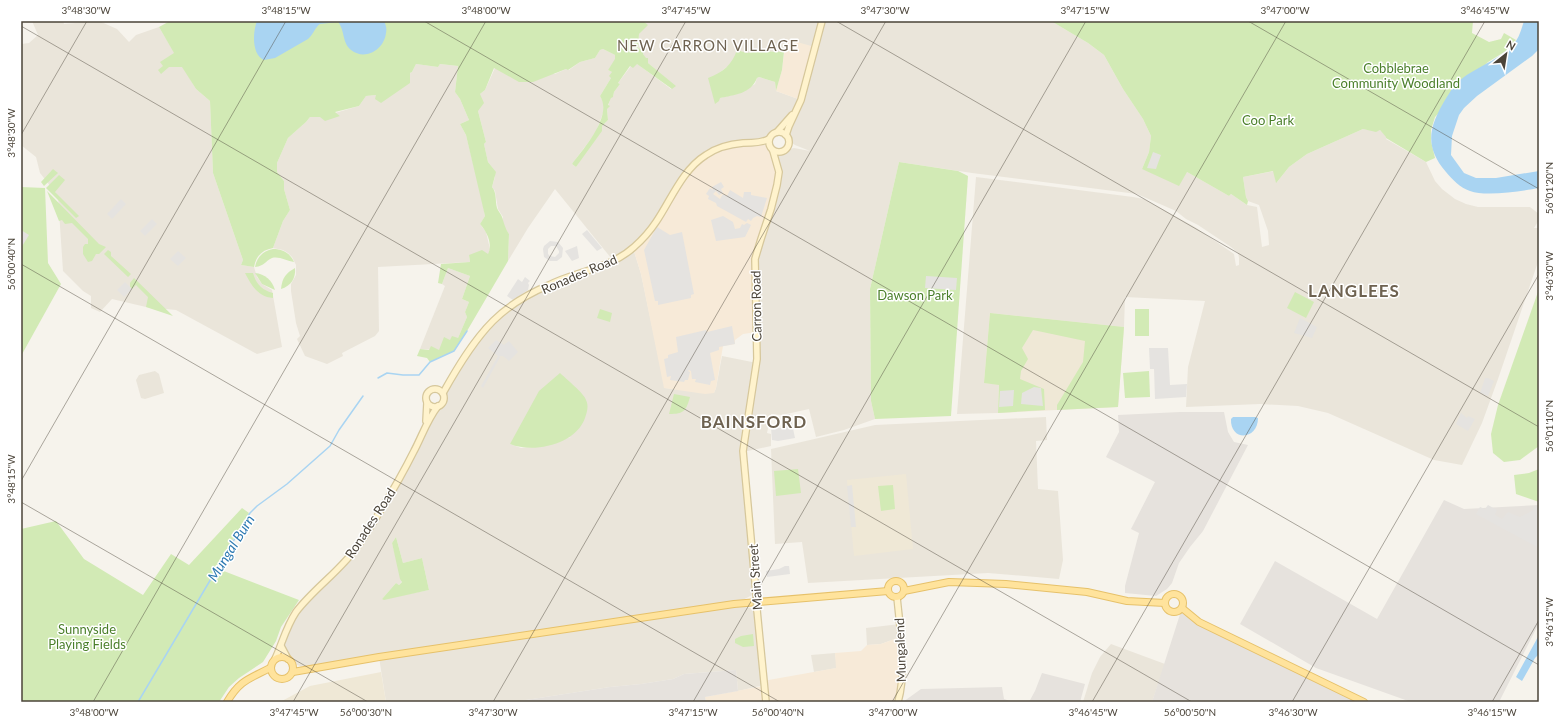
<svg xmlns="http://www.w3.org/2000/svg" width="1560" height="723" font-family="Lato,sans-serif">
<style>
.residential{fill:#eae5da;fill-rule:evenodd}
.commercial{fill:#f7ead8}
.industrial{fill:#e6e2dd}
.education{fill:#efe8d6}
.green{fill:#d2eab5}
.parking{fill:#e5e3e0;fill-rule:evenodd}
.water{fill:#a9d4f2}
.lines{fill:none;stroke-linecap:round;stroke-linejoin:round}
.stream{stroke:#a9d4f2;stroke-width:1.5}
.secondary-casing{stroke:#d6c79b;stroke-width:8}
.primary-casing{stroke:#e6c16a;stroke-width:8}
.secondary{stroke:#fff3cd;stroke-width:5.5}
.primary{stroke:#ffe39c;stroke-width:6}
.secondary-bridge-casing{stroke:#d6c79b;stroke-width:8;stroke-linecap:butt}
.secondary-bridge{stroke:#fff3cd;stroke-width:5.5}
.ticks{fill:none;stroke:#4b4439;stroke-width:1;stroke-opacity:0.45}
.labels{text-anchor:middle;stroke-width:3;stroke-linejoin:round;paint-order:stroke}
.park-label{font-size:13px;fill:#4a7f2a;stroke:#fff}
.street-label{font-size:13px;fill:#4b4439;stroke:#fff}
.water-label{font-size:14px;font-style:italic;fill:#2e7ab2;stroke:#fff}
.quarter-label{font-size:15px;letter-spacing:1px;fill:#6e6250;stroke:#fff}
.district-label{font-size:17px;font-weight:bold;letter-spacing:1px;fill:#6e6250;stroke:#fff}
.neatline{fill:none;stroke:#4b4439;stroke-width:1.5}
.ticks-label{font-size:10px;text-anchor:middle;fill:#4b4439}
</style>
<rect width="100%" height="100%" fill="#f6f3ec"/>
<!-- residential -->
<g class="residential">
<path d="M32,21H63L64,24L99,21L117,29L129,42L136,35L159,27L196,89L210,101L213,173L243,260L241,265L254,267L257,277L262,284L272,290L282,347L257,354L176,310L146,307L112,299L100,312L91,308V296L83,291L63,271L58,196L40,173L36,157L21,145V44L29,43L38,35Z"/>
<path d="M643,21H1051L1088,43L1104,55L1123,89L1143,119L1151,136L1149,152L1142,169L1187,172L1229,196L1231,194L1247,205L1257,207L1262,247L1269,245L1268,231L1259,205L1248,201L1246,197L1243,177L1274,171L1276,182H1277L1289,167L1307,154L1363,129L1376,131L1380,130L1387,137L1386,139L1426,162L1435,181L1442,189L1455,199L1466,204L1478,207H1530L1539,214V220L1534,228H1539V259L1498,379L1482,423L1462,465L1434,460L1328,413L1298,406L1260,404L1186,407L1188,367L1205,301L1125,297L1124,327L990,313L984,383L999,384L998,413L957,414L976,177L1133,197L1144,199L1195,227L1234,254L1236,266L1239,265V258L1238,253L1231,247L1198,225L1186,219L1176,211L1137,194L972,173L899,162L870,289L871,401L875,419L844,430L816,437L809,409L782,415L771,414L767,433L771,434V446L743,452L756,593L735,604L757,610L764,685L738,691L736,670L684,674L673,679L641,684L610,687L513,702H386L379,657L308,669L292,663L281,646L295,614L359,544L438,406L444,400L443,393L453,375L494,321L549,284L611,262V258L555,189L528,228L508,261L509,234L505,228L502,221L503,217L498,209L495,191L492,187L495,177L494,170L488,162L484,144L486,142L478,111L480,94L485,90L495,68L555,74L566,69L569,70L580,62L595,58L600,50L603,49L615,55L616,59L608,70L612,72L611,78L600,96L604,102L603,113L596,132L572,164L576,167L602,126L608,120L607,109L611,97H613L614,92L620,84L618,83L631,66L636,63L671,89L675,86L648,63L643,54L644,50L638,48L639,34L647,25ZM786,39L801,100L776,91L775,82L759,77L757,78L755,84L740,93L720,98L719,73L732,63L740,51L747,53L758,51L784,52ZM795,113L786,135L789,141L795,145L810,151L794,148L779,152L755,259L757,363L722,356L716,388L714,393L665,388L641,274L633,248L664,209L769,139ZM571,437L543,446L521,448L510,444ZM396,537L403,563L422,558L429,590L382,599L396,583L399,585L402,581L392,543Z"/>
<path d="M416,64L438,67L440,64L458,66L455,92L460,99L469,120L460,124L466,135L481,195L485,216L480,224L486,232L490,249L488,255H469L470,262L378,267L379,331L375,336L342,353L343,356L327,364L305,356L297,339L300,336L296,323L291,291V284L296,275V265L292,257L288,253L283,250L273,248L283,221L290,210L284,189V181L277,172V163L288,138L306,122L310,117L340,116L335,113L359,106L366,96L376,95L412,72Z"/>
<path d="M448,268L470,276L462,299L469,302L465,312L467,317L458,338L450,340L439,350L420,349L445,286L442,284Z"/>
<path d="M155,371L159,374L164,393L145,399L141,398L136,380L139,375Z"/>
<path d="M1046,417L1047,440L1036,441L1038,489L1058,491L1063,560L1059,579L988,573L808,583L802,542L775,544L771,449L875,425Z"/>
<path d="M900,624V637L881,644L867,645L866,628Z"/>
<path d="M1111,644L1165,664L1152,702H1083L1092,673L1100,657Z"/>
<path d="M835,653L837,668L814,672L811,655Z"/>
</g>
<!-- commercial -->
<g class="commercial">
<path d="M786,39L815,47L801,100L776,91L782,70Z"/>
<path d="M762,143L773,151L779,172L755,259L757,332L743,334L735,340V344L723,346L716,388L714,393L705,394L664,388L641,274L633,248L645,236L696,162L720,149Z"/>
<path d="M900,637L902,655L898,702H706L705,697L763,686V681L836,668L835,653L861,651L867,645L881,644Z"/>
</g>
<!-- industrial -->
<g class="industrial">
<path d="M1180,412H1224L1228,432L1234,442L1248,445L1203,531L1190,547L1179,563L1172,583L1167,589L1156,596L1125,593V586L1139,533L1131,529L1155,482L1106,457L1119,432L1118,415Z"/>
<path d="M1444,500L1464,509L1539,505V623L1499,702H1411L1316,668L1240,624L1275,561L1377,619Z"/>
<path d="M1182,608L1200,622L1364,702H1152Z"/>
<path d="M736,670L738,691L705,697L706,702H513L610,687L641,684L673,679L684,674Z"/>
<path d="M1042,673L1085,684L1080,702H1029L1035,691Z"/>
<path d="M1002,687L1004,699L1013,702H903L921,689Z"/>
</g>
<!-- education -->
<g class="education">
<path d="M990,313L1124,327L1118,407L998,413L999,385L984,383Z"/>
<path d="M906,474L913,549L854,556L847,480Z"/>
<path d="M381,672L386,702H280L310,686Z"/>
</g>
<!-- green -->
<g class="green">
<path d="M170,21H643L648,25L639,34L638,48L644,50L643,54L646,58H648V63L676,86L672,89L637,64L633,68L630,66L618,83L620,84L614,92L613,97L611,98L608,105L610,106L607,109L608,120L602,126V131L576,167L572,164C584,148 613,116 600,96L611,78L609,76L612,72L608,70L615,59V55L603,49L600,50L595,58L580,62L568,70L566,69L533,82H519L494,68L485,90L480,94L484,103L478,111L486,142L484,144L488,162L496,172L492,187C497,193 495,201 497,208C498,211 501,214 502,217C504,223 505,228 509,234L508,261L467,331L454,351L430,362L427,358L417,356L420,349L429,350L431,346L439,350L444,337L450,340L452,336L458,338L467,317L465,312L469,302L462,299L470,276L448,268L442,284L438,283L441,264L470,262L469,255L482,250L488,254C493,244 487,232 480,224L485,216L466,135L460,124L469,120L460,99L455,92L458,66L440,64L438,67L416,64L412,72L410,73V83L381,103L375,99L376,95L366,96L359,106L335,112L340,116L325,121L320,117H310L306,122L288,138L277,163V172L284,181V189L290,210L283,221L273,248C262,250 256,256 254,267L241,265L243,260L213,173L210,101L196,89L182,67H169L161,74L158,70L163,66L160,62L174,53L159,27Z"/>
<path d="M1051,21H1473L1472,33L1489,42L1501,39L1504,33L1516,40L1506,51L1488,62L1435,117L1431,130V141L1435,158L1426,162L1386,138V137L1380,130L1376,132L1363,129L1307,154L1289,167L1277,182L1276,183L1273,171L1243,177L1246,197L1248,201L1247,205L1231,194L1229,196L1187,172L1179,186L1142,169L1149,152L1151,136L1143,119L1123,89L1104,55L1088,43Z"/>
<path d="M737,50L747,53L758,51L784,52L782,70L776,91L775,82L759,77L757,78C751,94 734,95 720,98L719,101L715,104L708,78C723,72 732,65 737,50Z"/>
<path d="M899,162L958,171L968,176L951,416L875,419L871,401L870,289Z"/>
<path d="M53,169L58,173L44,186L41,182Z"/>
<path d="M59,175L65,180L55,192L79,216L76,218L46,188Z"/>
<path d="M21,187L45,188L48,263L61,284L21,356Z"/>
<path d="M47,191L99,244L106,247L99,254H96L92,261L88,262L83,254V247L85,244H88V239L72,223L65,224L62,220L59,221Z"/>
<path d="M273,249C283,249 290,253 294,262C287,261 279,256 272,258C265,261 265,266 255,267C257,257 263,251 273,249Z"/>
<path d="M108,250L111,252V256L131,274L128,277L104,254Z"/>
<path d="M295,268C296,278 291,286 281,289C282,278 286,273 295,268Z"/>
<path d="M245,273H253C256,284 262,290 273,293V298C258,297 251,285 245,273Z"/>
<path d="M255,273C265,274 272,280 275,290L262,284Z"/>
<path d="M134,278L173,316L146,307L148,297L136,285L132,289L130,287V283Z"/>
<path d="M1539,289V446L1520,460L1504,462L1493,453L1491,434L1498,405Z"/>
<path d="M1295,292L1314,302L1306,318L1287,308Z"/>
<path d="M600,309L612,313L610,322L597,318Z"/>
<rect x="1135" y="309" width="14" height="27"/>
<path d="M990,313L1124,327L1118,407L1057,410V405L1083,362L1085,341L1033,330L1022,348L1028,359L1021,371L1020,379L1044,389L1045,410L998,413L999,385L984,383Z"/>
<path d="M1149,371L1150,397L1125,398L1123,373Z"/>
<path d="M560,373C566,379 584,393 586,400C589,406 587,412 585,418C576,444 534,454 510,444L539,391Z"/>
<path d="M674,394L690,397C686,411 684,414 669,414Z"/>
<path d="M798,469L801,493L776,496L774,471Z"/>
<path d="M1539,469V502L1516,494L1514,475L1529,473Z"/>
<path d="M893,485L895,509L881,511L878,486Z"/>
<path d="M242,508L249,513L216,568L299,600L281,627L276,641L263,662L239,678L229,687L219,702H21V529L56,521L84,559L143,595L171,554L189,565Z"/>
<path d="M396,537L403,563L422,558L429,590L384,600L382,599L396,583L399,585L402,582L400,579L392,543Z"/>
<path d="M753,634L754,646L743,647L735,643V639L741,636Z"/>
</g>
<!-- parking -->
<g class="parking">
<path d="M1153,152L1161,155L1157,166L1156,169L1147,168Z"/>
<path d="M721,182L724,187L721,189L723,193L719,195L716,191L713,194L720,199L723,194L727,196L730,190L743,198L744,192H751V195L767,198L761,217L757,216L753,218L751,221L748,219L746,222L717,206L716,203L708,199L709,196L706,194L710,188L713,190L712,187Z"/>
<path d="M121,199L126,204L112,219L107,214Z"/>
<path d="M723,216L733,222L735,229L740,228L742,224L744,225L747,223L751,225L745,237L716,241L711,220Z"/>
<path d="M152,219L157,224L145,236L140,231Z"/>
<path d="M657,227L670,235L682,232L694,294L691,295V298L658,305V301H655L644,250Z"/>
<path d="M21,230L29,235L21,248Z"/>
<path d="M587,230L602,248L597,251L582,234Z"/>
<path d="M550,241L558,242L563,248L562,257L557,261H550L544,257L543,249L544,246ZM551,246H556L559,251V253L555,257L550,256L548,254V249Z"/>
<path d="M577,246L579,258L572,261L565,251Z"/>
<path d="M178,251L186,258L178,266L170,259Z"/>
<path d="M926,276L957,278L956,290L925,288Z"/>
<path d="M525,277L530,281L528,283L529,285L528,290L513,300L507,296L518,279L522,282Z"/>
<path d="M125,282L132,289L124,297L117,290Z"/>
<path d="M1300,318L1317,327L1312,338L1294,333Z"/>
<path d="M732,326L735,344L719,347V350L710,353L715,380L711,381L710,385L695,382L696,379H692L691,371L689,370L688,371L690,372L688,380H685L684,382L670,380L671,376L667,377L664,359L668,358V355L678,352L676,337L706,330L707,332Z"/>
<path d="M496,340L504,345L509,341L518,352L509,361L503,356H499L500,357L483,388L481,386L498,356L488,348Z"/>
<path d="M1149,348H1168L1170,385L1187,384L1186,397L1155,399L1154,369H1150Z"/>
<path d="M1485,378H1488L1494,381L1488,396L1480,393Z"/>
<path d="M1034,387L1041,388L1043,406L1021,404L1022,393Z"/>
<path d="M1014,390L1013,406L999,407L1000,391Z"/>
<path d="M1461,413L1467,418L1468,416L1475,419L1468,431L1456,424Z"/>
<path d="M790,414L795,438L778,441L772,440L771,428H783V415Z"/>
<path d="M852,485L856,527H851L847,486Z"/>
<path d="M1488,505L1497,510L1495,515L1502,519L1508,512L1520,517L1532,511L1535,506L1539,509V548L1476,514L1480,507L1485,509Z"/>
<path d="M785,566H789L790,574L767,577L766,571L779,569Z"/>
</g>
<!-- water -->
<g class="water">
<path d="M257,21H384C386,25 387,29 386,33C384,50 365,61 351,50C342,43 345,30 338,22L320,24C316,26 313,35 308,39L275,58L264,60C251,54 253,31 257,21Z"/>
<path d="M1524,21H1539V49L1532,56L1477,96L1464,108L1459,115L1452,136L1451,155L1464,173L1476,178H1496L1539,171V188C1522,191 1486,197 1470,191C1460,188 1452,179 1446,172C1424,146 1429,127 1445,100C1450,92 1455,83 1464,77C1481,65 1503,58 1516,41C1520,35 1522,27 1524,21Z"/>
<path d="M1233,417H1255L1258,418C1258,440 1230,442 1231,419Z"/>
<path d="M1539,635V654L1535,658L1522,681L1516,677Z"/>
</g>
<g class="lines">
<!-- stream -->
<g class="stream">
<path d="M378,378L387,373L403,375H419L430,362L454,351L467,331"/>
<path d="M138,702L250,513L257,506L287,484L330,446L339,430L363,396"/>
</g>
<defs>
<g id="secondary">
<circle cx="779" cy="142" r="10"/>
<path d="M777,132L792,115"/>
<path d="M786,135L789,126L801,100L822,21"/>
<circle cx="435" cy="398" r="9"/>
<path d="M443,393C457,368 473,341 493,321C508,306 530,293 549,285C576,271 610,269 634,247C642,240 650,231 656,222C671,200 682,170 706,155C716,148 731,144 743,143C754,142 759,144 769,139"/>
<path d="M426,421L427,403"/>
<path d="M756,593L743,451L757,359L755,259L761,239L771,209L777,185L779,172L773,151"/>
<path d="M897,597C900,629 907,671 898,702"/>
<path d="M757,610L766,702"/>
<path d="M281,646L288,659"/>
<path d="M275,659C282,644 286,627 296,612C315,587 342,570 360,543C379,514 398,483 414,451C422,436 427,420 438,406"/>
</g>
<g id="primary">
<circle cx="896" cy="589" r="8"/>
<path d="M904,591L949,582L1006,584L1087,592L1127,601L1165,603"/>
<circle cx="1174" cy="603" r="9"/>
<path d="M1182,608L1199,622L1364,702"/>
<circle cx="282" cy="668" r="11"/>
<path d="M293,672L379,657L734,604L888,591"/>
<path d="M227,702C240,680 249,679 270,668"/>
</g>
</defs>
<!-- secondary casing -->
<use href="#secondary" class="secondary-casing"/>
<!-- primary casing -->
<use href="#primary" class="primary-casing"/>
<!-- secondary -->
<use href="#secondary" class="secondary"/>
<!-- primary -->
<use href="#primary" class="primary"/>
<defs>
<path id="secondary-bridge" d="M756,593L757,610"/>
</defs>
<!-- secondary-bridge casing -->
<use href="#secondary-bridge" class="secondary-bridge-casing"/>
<!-- secondary-bridge -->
<use href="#secondary-bridge" class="secondary-bridge"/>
</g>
<!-- ticks -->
<path class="ticks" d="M424,21L1539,665M836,21L1539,427M1248,21L1539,189M21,26L1192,702M21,135L87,21M21,264L780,702M21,481L286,21M21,502L368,702M93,702L486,21M293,702L686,21M493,702L886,21M693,702L1086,21M892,702L1286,21M1092,702L1485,21M1292,702L1539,274M1492,702L1539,620"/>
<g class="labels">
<!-- park labels -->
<g class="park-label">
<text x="1396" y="73">Cobblebrae<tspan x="1396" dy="15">Community Woodland</tspan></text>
<text x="1268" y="125">Coo Park</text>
<text x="915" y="300">Dawson Park</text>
<text x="87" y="634">Sunnyside<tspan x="87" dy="15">Playing Fields</tspan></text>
</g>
<!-- street labels -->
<g class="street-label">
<text transform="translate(579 274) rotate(-23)" y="5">Ronades Road</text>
<text transform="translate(756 306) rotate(-91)" y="5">Carron Road</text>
<text transform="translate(370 523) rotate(-57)" y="5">Ronades Road</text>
<text transform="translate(755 577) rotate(-94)" y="5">Main Street</text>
<text transform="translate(900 650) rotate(-92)" y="5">Mungalend</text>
</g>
<!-- water labels -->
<g class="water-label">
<text transform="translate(231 548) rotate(-58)" y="5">Mungal Burn</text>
</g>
<!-- quarter labels -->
<g class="quarter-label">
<text x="708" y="51">NEW CARRON VILLAGE</text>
</g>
<!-- district labels -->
<g class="district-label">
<text x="1354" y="297">LANGLEES</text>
<text x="754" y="428">BAINSFORD</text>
</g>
</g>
<!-- border -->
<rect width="1560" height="723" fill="none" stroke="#ffffff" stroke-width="44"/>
<!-- north arrow -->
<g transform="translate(1506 54) rotate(30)" stroke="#ffffff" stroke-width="3" paint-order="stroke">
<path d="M0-3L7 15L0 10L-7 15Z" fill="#4b4439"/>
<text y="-6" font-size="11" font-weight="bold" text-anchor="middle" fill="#4b4439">N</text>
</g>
<rect x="22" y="22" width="1516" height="679" class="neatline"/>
<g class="ticks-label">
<text x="86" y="14">3°48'30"W</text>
<text x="286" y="14">3°48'15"W</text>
<text x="486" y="14">3°48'00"W</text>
<text x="686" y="14">3°47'45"W</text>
<text x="885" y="14">3°47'30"W</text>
<text x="1085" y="14">3°47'15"W</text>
<text x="1285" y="14">3°47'00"W</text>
<text x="1485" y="14">3°46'45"W</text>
<text transform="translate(11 133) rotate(-90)" y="4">3°48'30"W</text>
<text transform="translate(1549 188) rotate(-90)" y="4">56°01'20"N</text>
<text transform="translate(11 264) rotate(-90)" y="4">56°00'40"N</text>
<text transform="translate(1549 276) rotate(-90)" y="4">3°46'30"W</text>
<text transform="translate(1549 426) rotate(-90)" y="4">56°01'10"N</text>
<text transform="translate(11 479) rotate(-90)" y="4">3°48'15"W</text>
<text transform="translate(1549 622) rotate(-90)" y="4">3°46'15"W</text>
<text x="94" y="716">3°48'00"W</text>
<text x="294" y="716">3°47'45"W</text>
<text x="366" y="716">56°00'30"N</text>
<text x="493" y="716">3°47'30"W</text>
<text x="693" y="716">3°47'15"W</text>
<text x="778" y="716">56°00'40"N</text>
<text x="893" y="716">3°47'00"W</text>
<text x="1093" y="716">3°46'45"W</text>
<text x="1190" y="716">56°00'50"N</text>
<text x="1293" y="716">3°46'30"W</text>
<text x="1492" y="716">3°46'15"W</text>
</g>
</svg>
